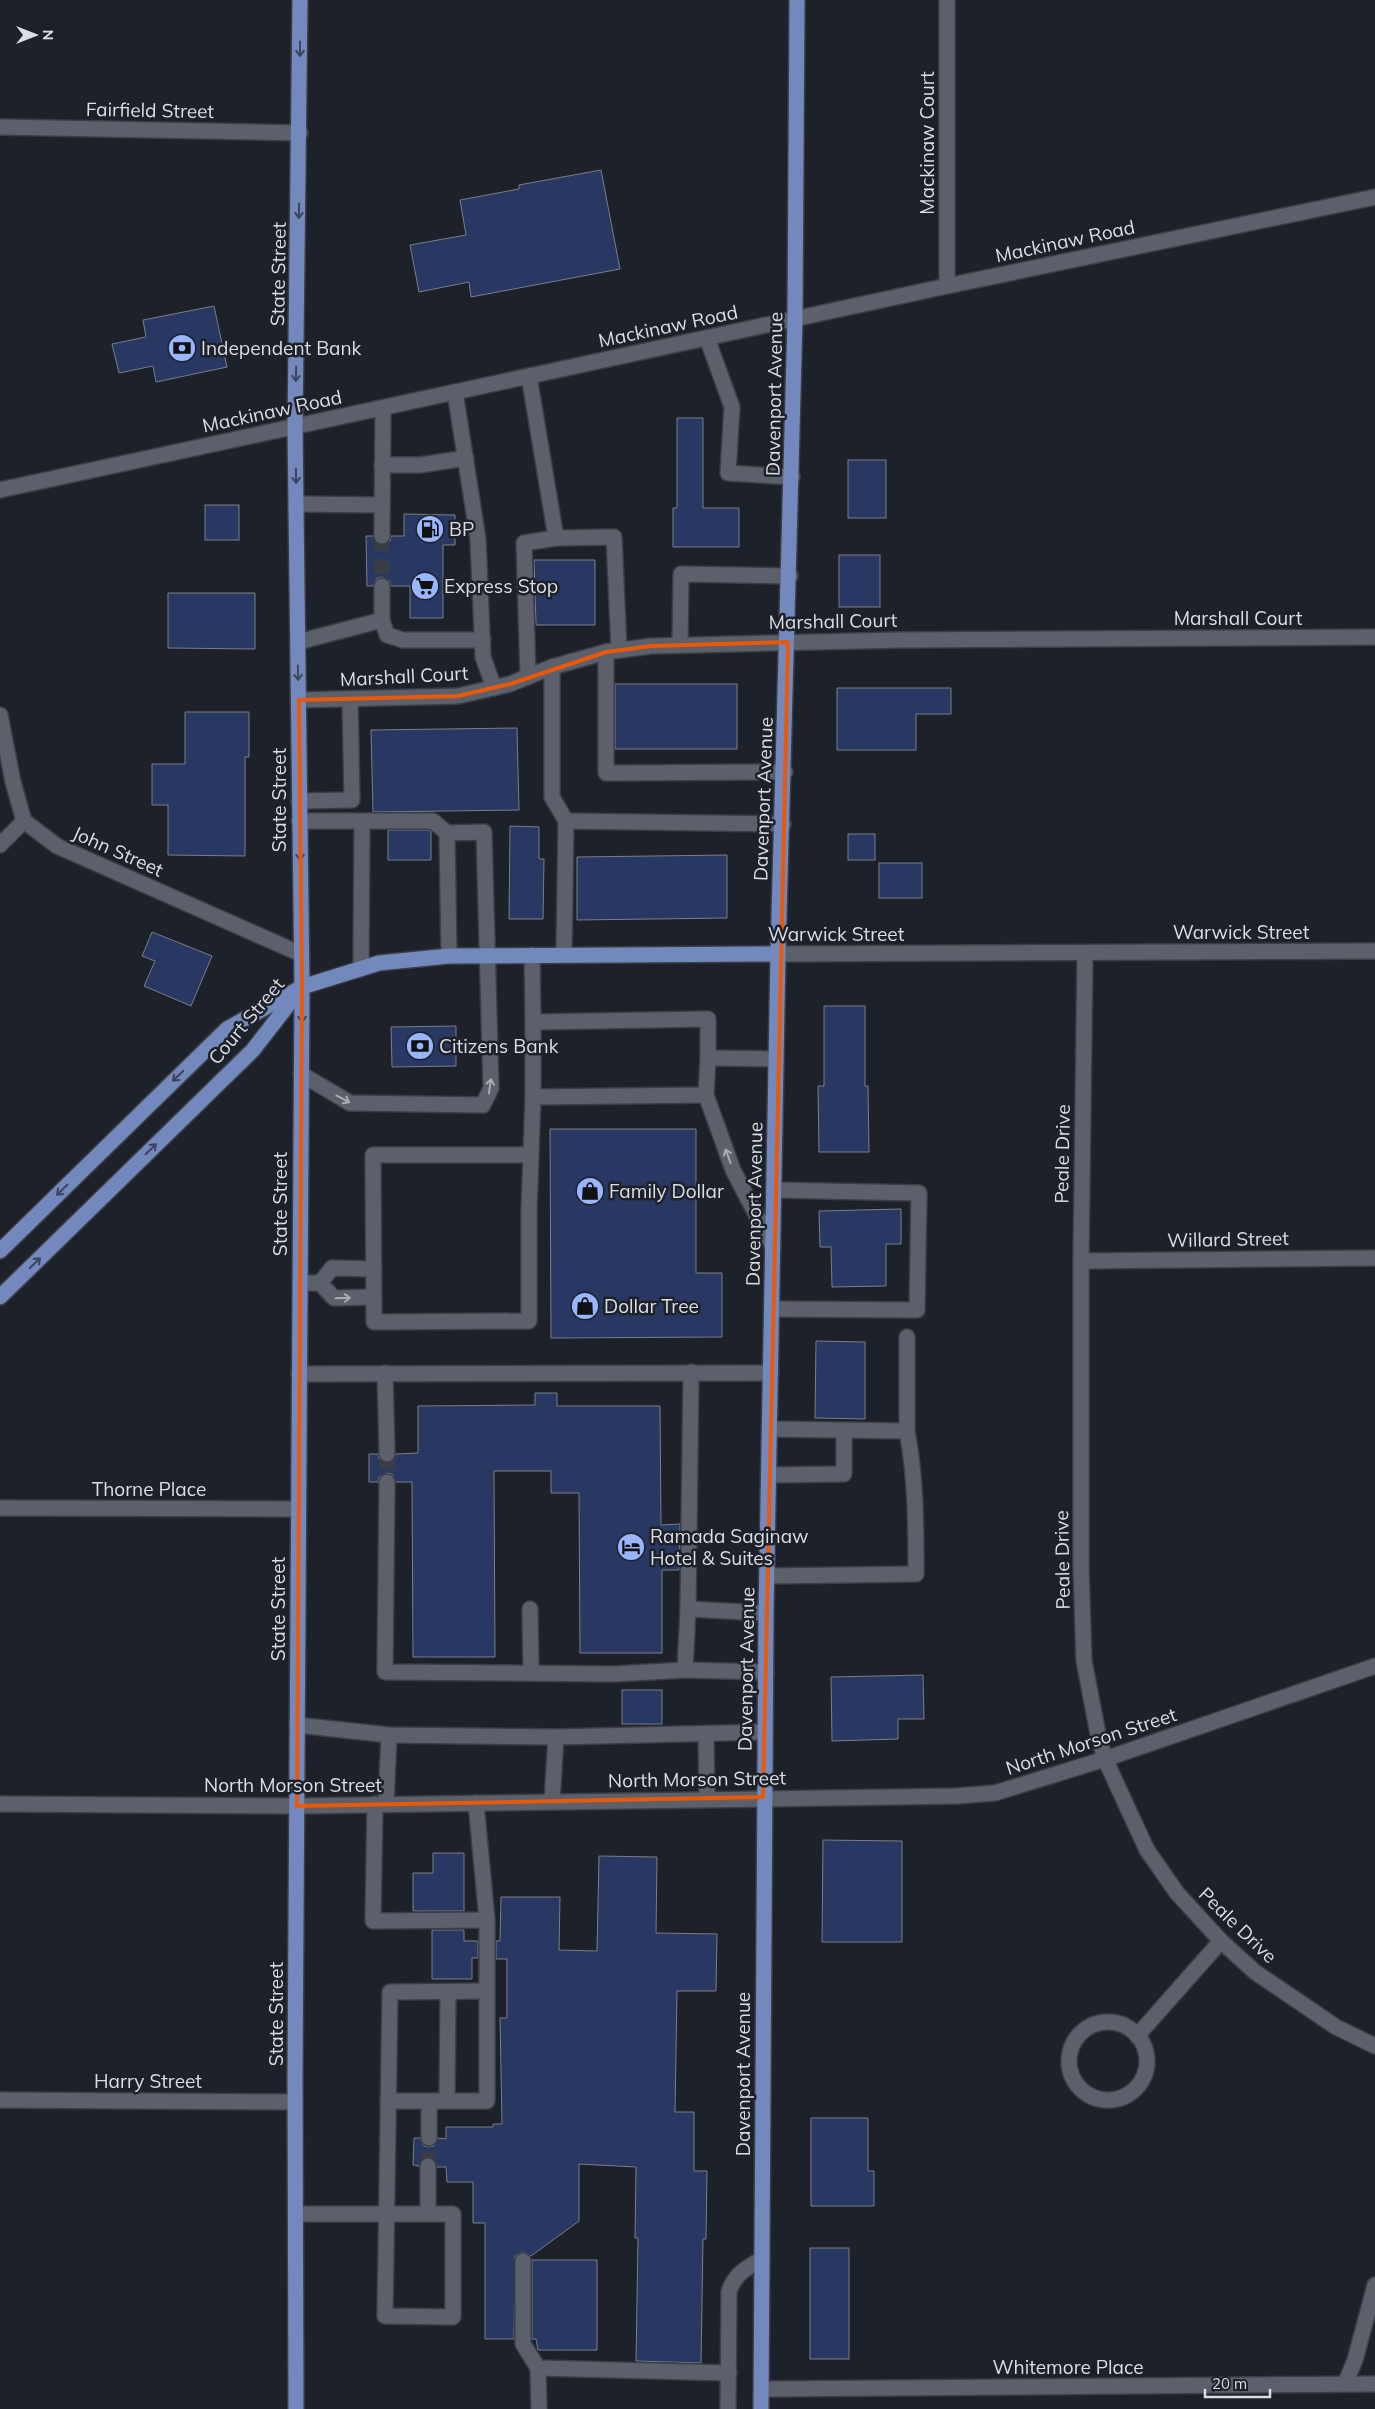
<svg xmlns="http://www.w3.org/2000/svg" width="1375" height="2409" font-family="Mulish,sans-serif">
<style>
.building{fill:#283863;stroke:#797e88}
.lines{fill:none;stroke-linecap:round;stroke-linejoin:round}
.minor-tunnel{stroke:#3a3d45;stroke-width:15;stroke-dasharray:15 8;stroke-linecap:butt}
.minor-casing{stroke:#3a3d44;stroke-width:18}
.major-casing{stroke:#3a3d44;stroke-width:18}
.minor{stroke:#5b606a;stroke-width:15}
.major{stroke:#7388bc;stroke-width:15}
.oneway{stroke:#3b455c}
.oneway2{stroke:#a8acb3}
.marked{fill:none;stroke:#e8590c;stroke-width:4;stroke-linejoin:round}
.labels{text-anchor:middle;stroke-width:5;stroke-linejoin:round;paint-order:stroke}
.street-label{font-size:19px;fill:#dbdee4;stroke:#1d2129}
.poi-label{font-size:19px;fill:#dbdee4;stroke:#1d2129;text-anchor:start}
</style>
<rect width="100%" height="100%" fill="#1d2129"/>
<!-- building -->
<g class="building">
<path d="M601,170L620,269L471,297L469,282L419,292L410,245L466,235L460,200L519,189V185Z"/>
<path d="M214,306L227,367L156,382L153,366L119,373L112,344L146,337L143,320Z"/>
<path d="M677,418H703V508H739V547H673V508H677Z"/>
<rect x="848" y="460" width="38" height="58"/>
<rect x="205" y="505" width="34" height="35"/>
<path d="M404,514L455,515V545H443V618H410V586H391L390,581L382,577L377,578L373,586H367L366,536H373L377,544L382,545L390,541L391,536H404Z"/>
<rect x="839" y="555" width="41" height="52"/>
<path d="M534,560H595V625H536Z"/>
<path d="M168,593H255V649L168,648Z"/>
<rect x="615" y="684" width="122" height="65"/>
<path d="M837,688H951V714H916V750H837Z"/>
<path d="M185,712H249V757H245V856L168,855V805H152V764H185Z"/>
<path d="M517,728L519,810L373,812L371,730Z"/>
<path d="M510,826L539,827V859H544L543,919H509Z"/>
<path d="M388,830H430L431,832V860H388Z"/>
<rect x="848" y="834" width="27" height="26"/>
<path d="M727,855V918L577,920V857Z"/>
<rect x="879" y="863" width="43" height="35"/>
<path d="M152,932L212,956L191,1006L144,986L155,961L142,956Z"/>
<path d="M824,1006H865V1086H868L869,1152H819L818,1086H824Z"/>
<path d="M456,1026V1066L392,1067L391,1027Z"/>
<path d="M550,1129H696V1273H722V1337L551,1338Z"/>
<path d="M901,1209V1244H886V1286L832,1287L831,1247H820L819,1211Z"/>
<path d="M816,1341L865,1342V1419L815,1418Z"/>
<path d="M535,1393H557V1406H660L661,1525L680,1524L679,1570H662V1653H580L579,1493H551V1471H494L495,1657H413L412,1482H396L392,1474L387,1473L379,1477L378,1482H369V1454H378L379,1459L387,1463L392,1462L396,1454L418,1453V1406L535,1405Z"/>
<path d="M923,1675L924,1719H898V1739L832,1741L831,1677Z"/>
<rect x="622" y="1690" width="40" height="34"/>
<path d="M823,1840L902,1841V1942H822Z"/>
<path d="M433,1853H464V1911H413V1873H433Z"/>
<path d="M599,1856L657,1857L656,1933L717,1934L716,1991H677L675,2112H694V2171H707L706,2239H703L701,2363L636,2361L638,2238H635L636,2167L579,2164V2221L531,2256L523,2252L515,2256L514,2339H485V2223H473V2182H447L446,2167H437L432,2158H424L419,2166L413,2165L414,2138H420L424,2146L429,2147L434,2146L438,2138L446,2139V2127H493V2124H502L500,2018H507V1959H496V1941H500L501,1897H560L559,1950L597,1951Z"/>
<path d="M432,1930H464V1941H478V1958H472V1979H432Z"/>
<path d="M811,2118H868V2171H874V2206H811Z"/>
<rect x="810" y="2248" width="39" height="111"/>
<path d="M532,2260H597V2350H538L536,2339H532Z"/>
</g>
<g class="lines">
<!-- minor-tunnel -->
<g class="minor-tunnel">
<path d="M382,536V586"/>
<path d="M387,1454V1482"/>
<path d="M428,2166L429,2138"/>
</g>
<defs>
<g id="minor">
<path d="M0,127L300,133"/>
<path d="M947,286V0"/>
<path d="M707,338L732,407L728,473L792,477"/>
<path d="M529,376L556,538L614,537L619,650"/>
<path d="M455,392L478,539L483,657L494,688"/>
<path d="M382,465H420L466,458"/>
<path d="M0,490L947,286L1375,197"/>
<path d="M296,504L382,505"/>
<path d="M382,536L383,408"/>
<path d="M382,586V620L387,635L403,640H483"/>
<path d="M298,642L382,620"/>
<path d="M680,645L681,574L790,576"/>
<path d="M606,652V773L785,772"/>
<path d="M552,667V797L566,821"/>
<path d="M528,677L524,543L556,538"/>
<path d="M299,700L458,696L510,684L552,667L606,652L651,646L900,640L1375,637"/>
<path d="M0,715L13,782L24,821L57,846L301,954"/>
<path d="M299,801L352,800L350,699"/>
<path d="M299,821H362L361,969"/>
<path d="M362,821H433L447,833"/>
<path d="M0,845L24,821"/>
<path d="M1085,953L1081,1261V1568L1084,1661L1098,1734L1105,1759L1147,1850L1177,1893L1221,1941L1255,1972L1336,2027L1375,2046"/>
<path d="M564,954L566,821L783,824"/>
<path d="M778,954L1375,951"/>
<path d="M532,955L533,1022L708,1019V1058L776,1059"/>
<path d="M533,1022V1097L706,1095L708,1058"/>
<path d="M301,1074L350,1103L483,1105L491,1088L484,832L447,833L449,956"/>
<path d="M706,1095L733,1170L773,1247"/>
<path d="M530,1155H373L374,1322L529,1321V1211L533,1097"/>
<path d="M1081,1261L1375,1258"/>
<path d="M300,1283H320L332,1268L374,1269"/>
<path d="M320,1283L334,1298L374,1297"/>
<path d="M772,1309L917,1310L919,1193L774,1190"/>
<path d="M385,1373L387,1454"/>
<path d="M299,1374L771,1373"/>
<path d="M770,1429L907,1431V1337"/>
<path d="M769,1475L844,1474V1430"/>
<path d="M387,1482L385,1672L614,1674L685,1670L766,1672"/>
<path d="M0,1508L298,1509"/>
<path d="M767,1576L916,1574C916,1525 916,1479 907,1431"/>
<path d="M530,1609L531,1673"/>
<path d="M688,1609L766,1613"/>
<path d="M685,1670L688,1609L691,1372"/>
<path d="M297,1725L389,1735L556,1737"/>
<path d="M706,1735L707,1798"/>
<path d="M552,1801L556,1737L765,1732"/>
<path d="M0,1804L297,1806L956,1796L995,1793L1105,1759L1375,1666"/>
<path d="M375,1804L373,1921L487,1920L476,1803"/>
<path d="M386,1804L389,1735"/>
<circle cx="1108" cy="2061" r="39"/>
<path d="M1137,2036L1221,1941"/>
<path d="M0,2100L295,2102"/>
<path d="M388,2101H447L448,1993"/>
<path d="M447,2101H487V1920"/>
<path d="M429,2138V2101"/>
<path d="M428,2213V2166"/>
<path d="M297,2214H453V2317L385,2316L390,1992L486,1991"/>
<path d="M523,2261V2344L538,2368L729,2373"/>
<path d="M538,2368L539,2409"/>
<path d="M1345,2384L1355,2360L1375,2285"/>
<path d="M762,2389L1375,2384"/>
<path d="M728,2409L729,2292C734,2274 747,2268 762,2259"/>
</g>
<g id="major">
<path d="M0,1251L227,1029L302,987L379,963L449,956L778,954"/>
<path d="M0,1297L253,1050L298,992"/>
<path d="M296,2409L295,2076L302,987L295,427L300,0"/>
<path d="M761,2409L766,1613L778,954L795,319L797,0"/>
</g>
</defs>
<!-- minor casing -->
<use href="#minor" class="minor-casing"/>
<!-- major casing -->
<use href="#major" class="major-casing"/>
<!-- minor -->
<use href="#minor" class="minor"/>
<!-- major -->
<use href="#major" class="major"/>
</g>
<!-- one-way arrows -->
<defs><path id="oneway-shaft" d="M-6 0H5M1.5-3L5.5 0L1.5 3" fill="none" stroke-width="1.6" stroke-linecap="round" stroke-linejoin="round" transform="scale(1.25)"/></defs>
<g class="oneway">
<use href="#oneway-shaft" transform="translate(300 49) rotate(90)"/>
<use href="#oneway-shaft" transform="translate(299 211) rotate(91)"/>
<use href="#oneway-shaft" transform="translate(296 374) rotate(91)"/>
<use href="#oneway-shaft" transform="translate(296 476) rotate(89)"/>
<use href="#oneway-shaft" transform="translate(298 673) rotate(89)"/>
<use href="#oneway-shaft" transform="translate(300 853) rotate(89)"/>
<use href="#oneway-shaft" transform="translate(302 1015) rotate(90)"/>
<use href="#oneway-shaft" transform="translate(178 1076) rotate(136)"/>
<use href="#oneway-shaft" transform="translate(151 1149) rotate(-44)"/>
<use href="#oneway-shaft" transform="translate(62 1190) rotate(136)"/>
<use href="#oneway-shaft" transform="translate(35 1263) rotate(-44)"/>
</g>
<g class="oneway2">
<use href="#oneway-shaft" transform="translate(490 1086) rotate(-82)"/>
<use href="#oneway-shaft" transform="translate(343 1099) rotate(28)"/>
<use href="#oneway-shaft" transform="translate(728 1156) rotate(-110)"/>
<use href="#oneway-shaft" transform="translate(343 1298) rotate(-2)"/>
</g>
<!-- marked area -->
<path class="marked" d="M788,642L763,1797L297,1806L302,987L299,700L458,696L510,684L606,652L651,646Z"/>
<!-- icons -->
<defs>
<symbol id="bank-disc" viewBox="-11 -11 22 22"><circle r="9.5" fill="#99b5fd" stroke="#1d2129"/><path d="M-6-4H6V4H-6ZM0-2.3a2.3 2.3 0 1 0 0 4.6a2.3 2.3 0 1 0 0-4.6Z" fill="#111"/></symbol>
<symbol id="fuel-disc" viewBox="-11 -11 22 22"><circle r="9.5" fill="#99b5fd" stroke="#1d2129"/><path d="M-5.5-6h7V0h2V4h1.3V-2.5L3-4.5l.8-.8L6-3V5H2.5V1h-1V6h-7ZM-4.2-4.7v3.2H.2V-4.7Z" fill="#111"/></symbol>
<symbol id="supermarket-disc" viewBox="-11 -11 22 22"><circle r="9.5" fill="#99b5fd" stroke="#1d2129"/><path d="M-6-5.5h2.5l.6 2H6L4.5 2H-2.5L-4.4-4H-6ZM-1.5 3.2a1.3 1.3 0 1 0 .1 0ZM3 3.2a1.3 1.3 0 1 0 .1 0Z" fill="#111"/></symbol>
<symbol id="shop-disc" viewBox="-11 -11 22 22"><circle r="9.5" fill="#99b5fd" stroke="#1d2129"/><path d="M-5-2.5h2.3a2.7 3.5 0 0 1 5.4 0H5L5.5 6h-11ZM-1.5-2.5h3a1.5 2.3 0 0 0-3 0Z" fill="#111"/></symbol>
<symbol id="hotel-disc" viewBox="-11 -11 22 22"><circle r="9.5" fill="#99b5fd" stroke="#1d2129"/><path d="M-6-4.5h1.5V1H6V5H4.5V3h-9V5H-6ZM-4 0a1.8 1.8 0 1 1 3.6 0ZM.5 0V-2.5h3Q6-2.5 6 0Z" fill="#111"/></symbol>
</defs>
<g fill-rule="evenodd">
<use href="#bank-disc" x="166" y="332" width="32" height="32"/>
<use href="#fuel-disc" x="414" y="513" width="32" height="32"/>
<use href="#supermarket-disc" x="409" y="570" width="32" height="32"/>
<use href="#bank-disc" x="404" y="1030" width="32" height="32"/>
<use href="#shop-disc" x="574" y="1175" width="32" height="32"/>
<use href="#shop-disc" x="569" y="1290" width="32" height="32"/>
<use href="#hotel-disc" x="615" y="1531" width="32" height="32"/>
</g>
<g class="labels">
<!-- street labels -->
<g class="street-label">
<text transform="translate(150 110) rotate(1)" y="7">Fairfield Street</text>
<text transform="translate(927 143) rotate(-90)" y="7">Mackinaw Court</text>
<text transform="translate(1065 241) rotate(-12)" y="7">Mackinaw Road</text>
<text transform="translate(278 274) rotate(-89)" y="7">State Street</text>
<text transform="translate(668 326) rotate(-12)" y="7">Mackinaw Road</text>
<text transform="translate(774 394) rotate(-89)" y="7">Davenport Avenue</text>
<text transform="translate(272 411) rotate(-12)" y="7">Mackinaw Road</text>
<text x="1238" y="625">Marshall Court</text>
<text transform="translate(833 621) rotate(-1)" y="7">Marshall Court</text>
<text transform="translate(404 676) rotate(-3)" y="7">Marshall Court</text>
<text transform="translate(763 799) rotate(-88)" y="7">Davenport Avenue</text>
<text transform="translate(279 800) rotate(-90)" y="7">State Street</text>
<text transform="translate(118 851) rotate(24)" y="7">John Street</text>
<text x="1241" y="939">Warwick Street</text>
<text x="836" y="941">Warwick Street</text>
<text transform="translate(246 1021) rotate(-50)" y="7">Court Street</text>
<text transform="translate(1062 1154) rotate(-89)" y="7">Peale Drive</text>
<text transform="translate(280 1204) rotate(-90)" y="7">State Street</text>
<text transform="translate(754 1204) rotate(-89)" y="7">Davenport Avenue</text>
<text transform="translate(1228 1239) rotate(-1)" y="7">Willard Street</text>
<text x="149" y="1496">Thorne Place</text>
<text transform="translate(1062 1560) rotate(-91)" y="7">Peale Drive</text>
<text transform="translate(278 1609) rotate(-90)" y="7">State Street</text>
<text transform="translate(746 1669) rotate(-89)" y="7">Davenport Avenue</text>
<text transform="translate(1091 1741) rotate(-18)" y="7">North Morson Street</text>
<text transform="translate(697 1779) rotate(-1)" y="7">North Morson Street</text>
<text x="293" y="1792">North Morson Street</text>
<text transform="translate(1238 1925) rotate(44)" y="7">Peale Drive</text>
<text transform="translate(276 2014) rotate(-90)" y="7">State Street</text>
<text transform="translate(743 2074) rotate(-90)" y="7">Davenport Avenue</text>
<text x="148" y="2088">Harry Street</text>
<text x="1068" y="2374">Whitemore Place</text>
</g>
<!-- poi labels -->
<g class="poi-label">
<text x="201" y="355">Independent Bank</text>
<text x="449" y="536">BP</text>
<text x="444" y="593">Express Stop</text>
<text x="439" y="1053">Citizens Bank</text>
<text x="609" y="1198">Family Dollar</text>
<text x="604" y="1313">Dollar Tree</text>
<text x="650" y="1543">Ramada Saginaw<tspan x="650" dy="22">Hotel &amp; Suites</tspan></text>
</g>
</g>
<!-- north arrow -->
<g transform="translate(35 35) rotate(90)" stroke="#1d2129" stroke-width="4" paint-order="stroke">
<path d="M0-4L9 19L0 12L-9 19Z" fill="#dbdee4"/>
<text y="-8" font-size="14" font-weight="bold" text-anchor="middle" fill="#dbdee4">N</text>
</g>
<!-- scale -->
<path d="M1205 2389v8h65v-8" fill="none" stroke="#dbdee4" stroke-width="2.5"/>
<text x="1212" y="2389" font-size="15" fill="#dbdee4" stroke="#1d2129" stroke-width="4" paint-order="stroke">20 m</text>
</svg>
